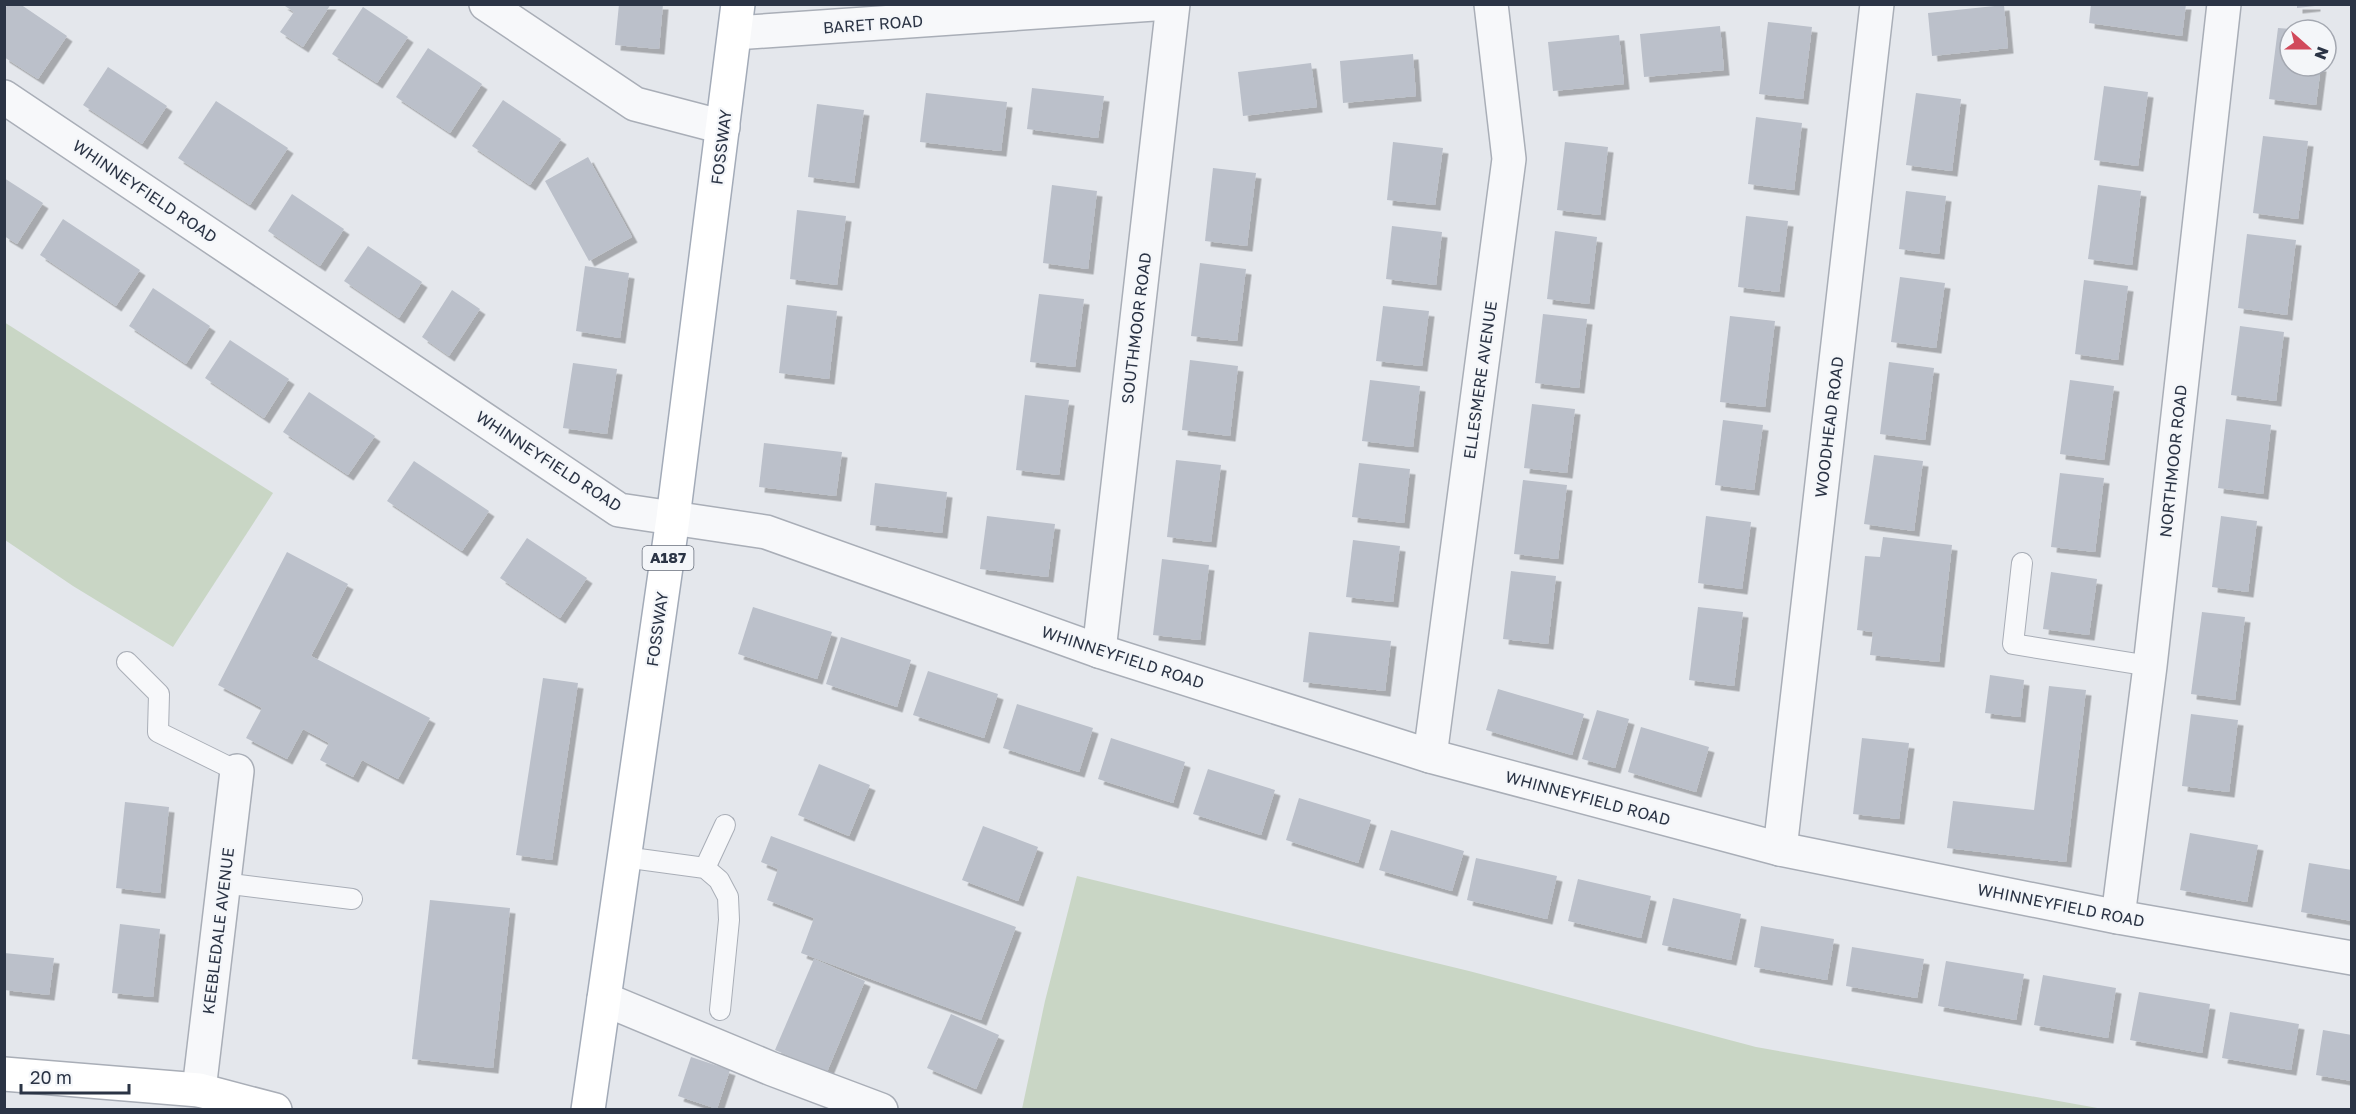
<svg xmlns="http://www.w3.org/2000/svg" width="2356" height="1114" font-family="'Golos Text',sans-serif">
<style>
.green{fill:#c9d6c5}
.building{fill:#bbc0ca;filter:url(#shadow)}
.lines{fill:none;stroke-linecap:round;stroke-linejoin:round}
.lane-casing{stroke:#a9aeb7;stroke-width:22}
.street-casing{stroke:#a9aeb7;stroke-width:36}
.secondary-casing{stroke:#a9aeb7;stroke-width:36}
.primary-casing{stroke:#a3abb8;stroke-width:36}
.lane{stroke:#f7f8fa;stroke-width:20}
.street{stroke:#f7f8fa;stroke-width:33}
.secondary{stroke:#fff;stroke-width:33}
.primary{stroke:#fff;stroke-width:33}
.labels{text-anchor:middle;stroke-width:4.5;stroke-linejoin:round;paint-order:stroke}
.shield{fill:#f4f6f9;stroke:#676e7b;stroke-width:1.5}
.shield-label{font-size:15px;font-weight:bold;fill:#2b3445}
.street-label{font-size:16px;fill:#2b3445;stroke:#f4f6f9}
</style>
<defs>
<filter id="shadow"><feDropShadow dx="5.5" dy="5.5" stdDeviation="0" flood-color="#0004"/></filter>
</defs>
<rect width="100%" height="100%" fill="#e4e7ec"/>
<!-- green -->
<g class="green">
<path d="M4,322L273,493L173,647L73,586L5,540Z"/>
<path d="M1077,876L1469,971L1756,1047L2103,1109H1022L1045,1001Z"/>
</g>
<!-- building -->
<g class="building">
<path d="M8,4H20L67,36L38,79L4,57V10Z"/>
<path d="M282,4H331L303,47L280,32L294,12Z"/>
<path d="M619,4H663L659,49L615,45Z"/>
<path d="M2091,4H2186L2182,36L2089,23Z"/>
<path d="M2297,4H2315V6L2297,8Z"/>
<path d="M2004,5L2008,48L1932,56L1928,13Z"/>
<path d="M363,7L408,37L377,83L332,54Z"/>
<path d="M1768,22L1812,27L1803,99L1759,94Z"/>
<path d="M1720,26L1724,70L1644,77L1640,34Z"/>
<path d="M2278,28L2290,29V66H2321L2316,105L2269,99Z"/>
<path d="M1619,35L1624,84L1553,91L1548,42Z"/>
<path d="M428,48L482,84L450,133L396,97Z"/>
<path d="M1413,54L1416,96L1343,103L1340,61Z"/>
<path d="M1311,63L1317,107L1243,116L1238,72Z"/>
<path d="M108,67L167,106L142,144L83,105Z"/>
<path d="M2104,86L2148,92L2138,166L2094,160Z"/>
<path d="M1032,88L1104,96L1098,138L1027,129Z"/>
<path d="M926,93L1007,102L1001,151L920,142Z"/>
<path d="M1916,93L1961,99L1952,171L1906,165Z"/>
<path d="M503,100L561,139L530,185L472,146Z"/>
<path d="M216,101L288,148L250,205L178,158Z"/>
<path d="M817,104L864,110L854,183L808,177Z"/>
<path d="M1756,117L1802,123L1794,190L1748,184Z"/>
<path d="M2263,136L2308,141L2298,219L2253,213Z"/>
<path d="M1393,142L1443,148L1435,205L1387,200Z"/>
<path d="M1565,142L1608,147L1600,215L1557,210Z"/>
<path d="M588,157L632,237L589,261L545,181Z"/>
<path d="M1213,168L1256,173L1247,246L1205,241Z"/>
<path d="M4,178L43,203L17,244L4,236Z"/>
<path d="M1052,185L1097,191L1088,269L1043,263Z"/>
<path d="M2098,185L2141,191L2132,265L2088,259Z"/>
<path d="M1906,191L1946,196L1939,254L1899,249Z"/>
<path d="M292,194L344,229L320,266L268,231Z"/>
<path d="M797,210L846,216L837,285L790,279Z"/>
<path d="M1746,216L1788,221L1779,292L1738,287Z"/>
<path d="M63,219L140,270L116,306L40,255Z"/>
<path d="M1392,226L1442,232L1436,285L1386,279Z"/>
<path d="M1555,231L1597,237L1589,304L1547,299Z"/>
<path d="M2247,234L2296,240L2287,315L2238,308Z"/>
<path d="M368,246L422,282L399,318L344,281Z"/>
<path d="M1200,263L1246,269L1237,341L1191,336Z"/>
<path d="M585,266L629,273L620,338L576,331Z"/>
<path d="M1900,277L1945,283L1936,348L1891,342Z"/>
<path d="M2084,280L2128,286L2118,360L2075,354Z"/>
<path d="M153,288L210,326L186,364L129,326Z"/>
<path d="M452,290L480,309L449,356L422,337Z"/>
<path d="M1039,294L1084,299L1075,367L1030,362Z"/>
<path d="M787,305L837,311L829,379L779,373Z"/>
<path d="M1383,306L1429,311L1422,366L1376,361Z"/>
<path d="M1543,314L1587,319L1579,388L1535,383Z"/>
<path d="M1730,316L1775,321L1765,407L1720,402Z"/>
<path d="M2240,326L2284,332L2276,401L2231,395Z"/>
<path d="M230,340L289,379L264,418L205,378Z"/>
<path d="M1190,360L1238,366L1230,436L1182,430Z"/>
<path d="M1889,362L1934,368L1925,440L1880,434Z"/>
<path d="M573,363L617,369L607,434L563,428Z"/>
<path d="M1370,380L1420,386L1413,447L1362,441Z"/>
<path d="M2070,380L2114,386L2104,460L2060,454Z"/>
<path d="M309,392L375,436L348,475L283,432Z"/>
<path d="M1025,395L1069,400L1059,475L1016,470Z"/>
<path d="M1532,404L1575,409L1567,473L1524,468Z"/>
<path d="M2226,419L2271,425L2263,494L2218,488Z"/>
<path d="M1723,420L1763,425L1754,490L1715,485Z"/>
<path d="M764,443L842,452L836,496L759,487Z"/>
<path d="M1874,455L1923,461L1914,531L1864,524Z"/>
<path d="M1176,460L1221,465L1211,542L1167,537Z"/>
<path d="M414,461L489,511L462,551L387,501Z"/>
<path d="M1359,463L1410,469L1404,523L1352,517Z"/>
<path d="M2060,473L2104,478L2095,552L2051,547Z"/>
<path d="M1523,480L1567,485L1558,559L1514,554Z"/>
<path d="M875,483L947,492L942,533L870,525Z"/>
<path d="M987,516L1055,524L1048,577L980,569Z"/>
<path d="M1706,516L1751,522L1742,589L1698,583Z"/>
<path d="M2221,516L2257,521L2248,592L2212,587Z"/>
<path d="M1883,537L1952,545L1939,662L1870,655L1873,632L1857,630L1865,556L1880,557Z"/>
<path d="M527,538L587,578L560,618L500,578Z"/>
<path d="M1353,540L1400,546L1393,602L1346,597Z"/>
<path d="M287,552L348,584L311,656L430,718L398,779L362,760L353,777L320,760L329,743L303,729L287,759L246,738L262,708L218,685Z"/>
<path d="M1162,559L1209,565L1200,640L1153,635Z"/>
<path d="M1511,571L1556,576L1548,644L1503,639Z"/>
<path d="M2051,572L2097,579L2089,635L2043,629Z"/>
<path d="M753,607L832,632L817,679L738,654Z"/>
<path d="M1698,607L1743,612L1734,686L1689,680Z"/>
<path d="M2202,612L2245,617L2235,700L2191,694Z"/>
<path d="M1309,632L1391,641L1385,691L1303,682Z"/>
<path d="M841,637L911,660L897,707L826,684Z"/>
<path d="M928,671L998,694L984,738L913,715Z"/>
<path d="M1990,675L2024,680L2020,717L1985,713Z"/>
<path d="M543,678L578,683L552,860L516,855Z"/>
<path d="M2049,686L2086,690L2066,862L1947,848L1953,801L2034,810Z"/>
<path d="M1498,689L1584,714L1572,755L1486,730Z"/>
<path d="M1017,704L1093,728L1079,772L1003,748Z"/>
<path d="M1597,710L1629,719L1615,768L1582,759Z"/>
<path d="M2191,714L2238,720L2229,792L2182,786Z"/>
<path d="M1641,727L1709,747L1696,792L1628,772Z"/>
<path d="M1111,738L1185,762L1173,803L1098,779Z"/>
<path d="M1862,738L1909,743L1899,819L1853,814Z"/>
<path d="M819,764L870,785L849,836L798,815Z"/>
<path d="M1208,769L1275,790L1261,835L1193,814Z"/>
<path d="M1299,798L1371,820L1358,863L1286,840Z"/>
<path d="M125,802L169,807L160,893L116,888Z"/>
<path d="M983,826L1038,847L1018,901L962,880Z"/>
<path d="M1391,830L1464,851L1452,891L1379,870Z"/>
<path d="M2190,833L2258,845L2247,902L2180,890Z"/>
<path d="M771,836L1016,927L981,1020L801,953L814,918L767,900L778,869L761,862Z"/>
<path d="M1476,858L1557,876L1547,919L1467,900Z"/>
<path d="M2309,863L2352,870V921L2301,912Z"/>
<path d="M1578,879L1651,896L1641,938L1568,921Z"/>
<path d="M1673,898L1741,914L1731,960L1662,945Z"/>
<path d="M430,900L510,908L493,1068L412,1059Z"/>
<path d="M120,924L160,929L153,997L112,993Z"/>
<path d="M1761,926L1834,939L1827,980L1754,967Z"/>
<path d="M1852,947L1924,959L1917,998L1846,986Z"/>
<path d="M4,953L54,958L49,995L4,990Z"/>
<path d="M814,959L865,981L827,1072L775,1050Z"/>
<path d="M1946,961L2024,974L2016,1020L1938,1006Z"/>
<path d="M2043,975L2116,988L2108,1038L2034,1025Z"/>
<path d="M2139,992L2210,1004L2202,1053L2130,1040Z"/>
<path d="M2230,1012L2299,1024L2291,1070L2222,1058Z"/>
<path d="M951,1014L999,1035L976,1089L927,1068Z"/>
<path d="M2323,1030L2352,1035V1081L2316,1075Z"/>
<path d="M691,1057L730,1070L717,1109L678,1096Z"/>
</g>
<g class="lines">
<defs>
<g id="lane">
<path d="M2022,563L2013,644L2150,666"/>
<path d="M127,662L159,694L158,732L237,771"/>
<path d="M624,857L705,868L719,880L728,897L729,920L720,1010"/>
<path d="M705,868L725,825"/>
<path d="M223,883L352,899"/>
</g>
<g id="street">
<path d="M486,4L635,104L723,127"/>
<path d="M735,33L1154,4"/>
<path d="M4,97L619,510L766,532L1099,651L1430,756L1780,849L2118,917L2352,958"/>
<path d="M1099,651L1173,4"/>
<path d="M1430,756L1509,159L1491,4"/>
<path d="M1780,849L1877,4"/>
<path d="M2118,917L2150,666L2224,4"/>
<path d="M604,999L772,1069L881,1110"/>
<path d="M199,1090L237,771"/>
</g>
<path id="secondary" d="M4,1074L199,1090L275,1110"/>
<path id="primary" d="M588,1110L673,518L738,4"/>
</defs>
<!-- lane casing -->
<use href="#lane" class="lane-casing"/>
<!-- street casing -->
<use href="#street" class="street-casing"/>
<!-- secondary casing -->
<use href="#secondary" class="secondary-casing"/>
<!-- primary casing -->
<use href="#primary" class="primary-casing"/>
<!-- lane -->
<use href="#lane" class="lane"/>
<!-- street -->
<use href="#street" class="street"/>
<!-- secondary -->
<use href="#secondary" class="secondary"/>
<!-- primary -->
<use href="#primary" class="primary"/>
</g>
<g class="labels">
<!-- shield labels -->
<rect class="shield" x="642.5" y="546" width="51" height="24" rx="4.5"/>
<g class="shield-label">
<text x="668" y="563">A187</text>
</g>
<!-- street labels -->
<g class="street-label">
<text transform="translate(873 24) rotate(-4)" y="6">BARET ROAD</text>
<text transform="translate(721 147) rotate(-83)" y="6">FOSSWAY</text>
<text transform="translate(145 191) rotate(34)" y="6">WHINNEYFIELD ROAD</text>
<text transform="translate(1136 328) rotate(-83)" y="6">SOUTHMOOR ROAD</text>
<text transform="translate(1480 380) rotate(-82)" y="6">ELLESMERE AVENUE</text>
<text transform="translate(1829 427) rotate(-83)" y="6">WOODHEAD ROAD</text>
<text transform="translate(549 461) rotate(33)" y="6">WHINNEYFIELD ROAD</text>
<text transform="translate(2173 461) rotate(-84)" y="6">NORTHMOOR ROAD</text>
<text transform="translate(657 629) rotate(-82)" y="6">FOSSWAY</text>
<text transform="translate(1123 657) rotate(18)" y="6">WHINNEYFIELD ROAD</text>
<text transform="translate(1588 798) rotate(15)" y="6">WHINNEYFIELD ROAD</text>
<text transform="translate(2061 905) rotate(11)" y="6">WHINNEYFIELD ROAD</text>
<text transform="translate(218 931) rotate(-83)" y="6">KEEBLEDALE AVENUE</text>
</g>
</g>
<!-- border -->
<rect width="2356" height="1114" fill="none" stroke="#2b3445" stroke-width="12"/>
<!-- north arrow -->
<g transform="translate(2308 48) rotate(111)"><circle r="28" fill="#f4f6f9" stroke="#a4a8b1" stroke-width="1.5"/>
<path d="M0-4.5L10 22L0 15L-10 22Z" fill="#d1495b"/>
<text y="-9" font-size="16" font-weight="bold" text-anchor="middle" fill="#2b3445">N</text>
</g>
<!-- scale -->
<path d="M21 1084v9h108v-9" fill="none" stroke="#2b3445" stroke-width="3"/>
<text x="30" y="1084" font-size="18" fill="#2b3445" stroke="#f4f6f9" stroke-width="4.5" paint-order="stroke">20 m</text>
</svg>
